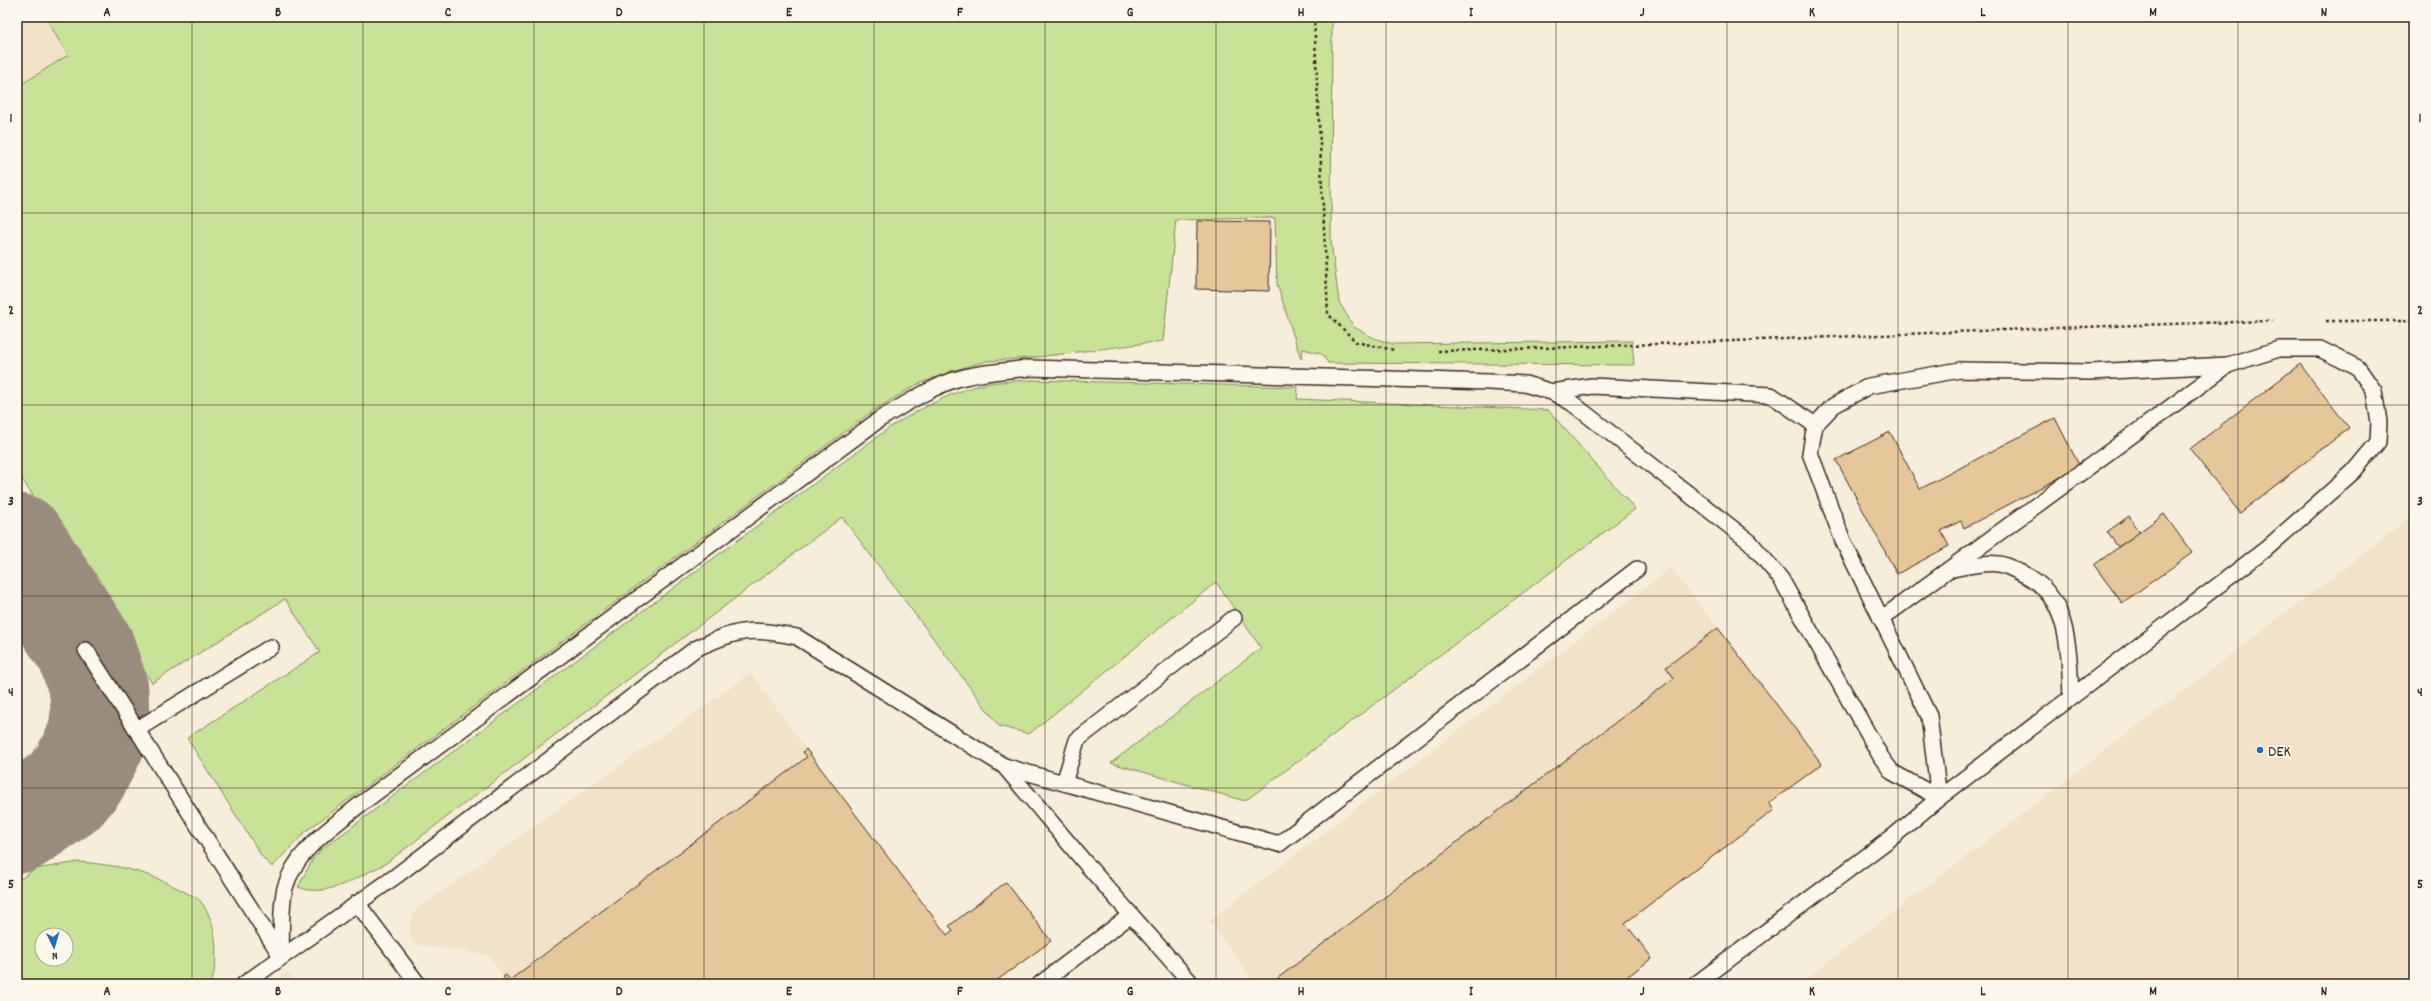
<svg xmlns="http://www.w3.org/2000/svg" width="2431" height="1001" font-family="Dekko,sans-serif">
<style>
.built{fill:#f2e2c7}
.green{fill:#c8e298;stroke:#82865b;fill-rule:evenodd}
.lines{fill:none;stroke-linecap:round;stroke-linejoin:round}
.taxiway{stroke:#998c7c;stroke-width:99}
.building{fill:#e6c799;stroke:#3b2a1e}
.service-casing{stroke:#3b2a1e;stroke-width:18}
.path{stroke:#3b2a1e;stroke-width:2.5;stroke-dasharray:3 3;stroke-linecap:butt}
.service{stroke:#fbf7ec;stroke-width:15}
.grid{fill:none;stroke:#3b2a1e;stroke-width:1;stroke-opacity:0.55}
.poi-dot{fill:#1f6fb2;stroke:#fbf7ec;stroke-width:1.5}
.labels{text-anchor:middle;stroke-width:4;stroke-linejoin:round;paint-order:stroke}
.poi-label{font-size:16px;fill:#3b2a1e;stroke:#fbf7ec;text-anchor:start}
.neatline{fill:none;stroke:#3b2a1e;stroke-width:1.5}
.grid-label{font-size:13px;text-anchor:middle;font-weight:bold;fill:#3b2a1e}
</style>
<rect width="100%" height="100%" fill="#f7eddb"/>
<filter id="ink" filterUnits="userSpaceOnUse"><feTurbulence type="fractalNoise" baseFrequency=".025" numOctaves="2"/><feDisplacementMap in="SourceGraphic" scale="8" xChannelSelector="R" yChannelSelector="G"/><feConvolveMatrix kernelMatrix="1 2 1 2 8 2 1 2 1" color-interpolation-filters="sRGB"/></filter>
<g filter="url(#ink)">
<!-- built -->
<g class="built">
<path d="M17,17H45L69,55L17,87Z"/>
<path d="M2414,515V984H1799Z"/>
<path d="M1671,568L1718,628L1666,667L1674,678L1270,984H1256L1209,921Z"/>
<path d="M751,673L806,749L803,752L807,757L510,980L506,975L503,977L489,955L414,944L409,930L415,910Z"/>
<path d="M287,972L297,984H272Z"/>
</g>
<!-- green -->
<g class="green">
<path d="M45,17H1332L1331,241L1339,302L1354,327L1374,338L1393,344L1632,341L1634,365L1328,363L1322,354L1303,349L1301,359L1277,284L1275,218L1176,220L1163,341L1030,358L987,361L951,371L916,385L873,411L306,831L272,867L263,858L187,738L320,652L285,599L152,683L17,471V87L68,55Z"/>
<path d="M1030,380L1298,387L1297,399L1548,410L1635,509L1245,801L1111,763L1261,648L1216,582L1029,734L999,726L842,517L385,864C359,876 327,899 298,887L313,859L322,849L889,428C920,409 953,390 990,383C1003,381 1017,381 1030,380Z"/>
<path d="M78,862C119,865 146,871 183,891C188,894 198,897 201,902C218,923 219,960 211,984H17V881L36,869ZM42,935H66V959H42Z"/>
</g>
<g class="lines">
<!-- taxiway -->
<path class="taxiway" d="M17,543L86,650L99,690L100,715L97,738L79,774L64,792L17,824"/>
</g>
<!-- building -->
<g class="building">
<path d="M1197,221L1270,222L1269,291L1196,289Z"/>
<path d="M2300,364L2349,428L2240,513L2190,449Z"/>
<path d="M2055,418L2080,467L1964,528L1961,521L1941,531L1949,546L1897,574L1836,460L1890,432L1920,489Z"/>
<path d="M2164,514L2192,553L2122,603L2094,565Z"/>
<path d="M2129,516L2140,532L2118,547L2107,532Z"/>
<path d="M1718,628L1822,764L1769,803L1774,810L1625,923L1652,958L1618,984H1270L1674,678L1666,667Z"/>
<path d="M806,749L947,935L953,930L949,926L1006,882L1051,941L992,984H509L503,977L506,975L510,980L807,757L803,752Z"/>
</g>
<g class="lines">
<defs>
<g id="service">
<path d="M1552,392L1592,386L1771,395L1815,425"/>
<path d="M1953,569C1967,566 1985,562 1999,564C2006,565 2013,569 2019,572C2070,592 2069,651 2071,697"/>
<path d="M1881,619L2228,365"/>
<path d="M86,650L281,956"/>
<path d="M136,730L271,647"/>
<path d="M1004,766L1087,865L1192,984"/>
<path d="M1064,783L1077,740L1234,618"/>
<path d="M357,903L418,984"/>
<path d="M281,956C282,936 280,907 285,888C295,851 330,829 358,806L880,419C904,405 928,389 954,380C978,372 1005,371 1030,368L1489,382L1525,384L1552,392L1572,403L1750,542L1781,579L1881,757L1892,772L1939,798"/>
<path d="M244,984L396,876L695,649C738,629 750,627 797,637L1004,766L1279,844L1637,569"/>
<path d="M1040,984L1131,915"/>
<path d="M1696,984L1895,835L1939,798L2266,549L2353,472L2378,442L2379,422L2374,391L2358,368L2320,349H2279L2228,365L2090,372L1960,370L1869,386L1833,406L1815,425L1810,453L1843,541L1929,716L1939,798"/>
</g>
</defs>
<!-- service casing -->
<use href="#service" class="service-casing"/>
<!-- path -->
<g class="path">
<path d="M1314,17L1328,314L1356,342L1394,350"/>
<path d="M2326,321H2414"/>
<path d="M1438,351C1717,344 1995,328 2273,321"/>
</g>
<!-- service -->
<use href="#service" class="service"/>
</g>
</g>
<!-- grid -->
<path class="grid" d="M192,17V984M363,17V984M534,17V984M704,17V984M874,17V984M1045,17V984M1216,17V984M1386,17V984M1556,17V984M1727,17V984M1898,17V984M2068,17V984M2238,17V984M17,213H2414M17,405H2414M17,596H2414M17,788H2414"/>
<!-- markers -->
<circle class="poi-dot" cx="2260" cy="750" r="4"/>
<g class="labels">
<!-- poi labels -->
<g class="poi-label">
<text x="2268" y="756">DEK</text>
</g>
</g>
<!-- margin -->
<rect width="2431" height="1001" fill="none" stroke="#fbf7ec" stroke-width="44"/>
<!-- north arrow -->
<g transform="translate(54 947) rotate(175)"><circle r="19" fill="#fbf7ec" stroke="#aea59a"/>
<path d="M0-3L7 15L0 10L-7 15Z" fill="#1f6fb2"/>
<text y="-6" font-size="11" font-weight="bold" text-anchor="middle" fill="#3b2a1e">N</text>
</g>
<rect x="22" y="22" width="2387" height="957" class="neatline"/>
<g class="grid-label">
<text x="107" y="16">A</text>
<text x="278" y="16">B</text>
<text x="448" y="16">C</text>
<text x="619" y="16">D</text>
<text x="789" y="16">E</text>
<text x="960" y="16">F</text>
<text x="1130" y="16">G</text>
<text x="1301" y="16">H</text>
<text x="1471" y="16">I</text>
<text x="1642" y="16">J</text>
<text x="1812" y="16">K</text>
<text x="1983" y="16">L</text>
<text x="2153" y="16">M</text>
<text x="2324" y="16">N</text>
<text x="11" y="122">1</text>
<text x="2420" y="122">1</text>
<text x="11" y="314">2</text>
<text x="2420" y="314">2</text>
<text x="11" y="505">3</text>
<text x="2420" y="505">3</text>
<text x="11" y="696">4</text>
<text x="2420" y="696">4</text>
<text x="11" y="888">5</text>
<text x="2420" y="888">5</text>
<text x="107" y="995">A</text>
<text x="278" y="995">B</text>
<text x="448" y="995">C</text>
<text x="619" y="995">D</text>
<text x="789" y="995">E</text>
<text x="960" y="995">F</text>
<text x="1130" y="995">G</text>
<text x="1301" y="995">H</text>
<text x="1471" y="995">I</text>
<text x="1642" y="995">J</text>
<text x="1812" y="995">K</text>
<text x="1983" y="995">L</text>
<text x="2153" y="995">M</text>
<text x="2324" y="995">N</text>
</g>
</svg>
